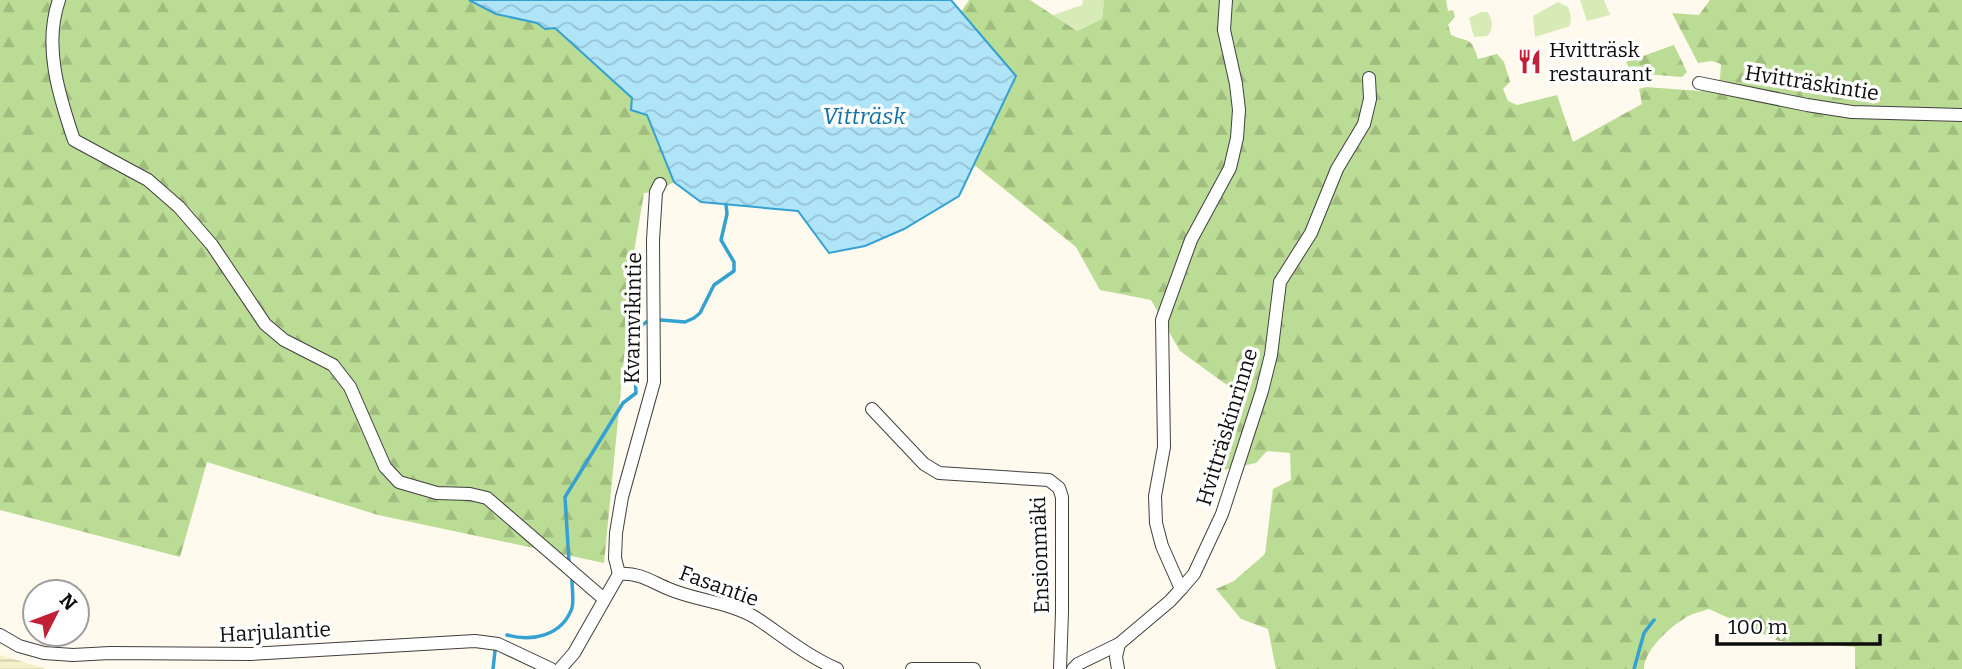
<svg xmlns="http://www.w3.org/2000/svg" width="1962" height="669" font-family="Bitter,serif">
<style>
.farmland{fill:url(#farmland-rules)}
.grass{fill:#d6ebb5}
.forest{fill:url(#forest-firs)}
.water{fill:url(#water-waves);stroke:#34a1d3;stroke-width:2}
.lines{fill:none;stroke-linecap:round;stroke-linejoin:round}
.stream{stroke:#34a1d3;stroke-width:3.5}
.minor-casing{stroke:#404040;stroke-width:14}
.minor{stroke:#fff;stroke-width:12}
.labels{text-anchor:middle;stroke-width:7;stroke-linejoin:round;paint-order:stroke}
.poi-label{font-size:21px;fill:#0d0d0d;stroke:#fff;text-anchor:start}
.street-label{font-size:21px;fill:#0d0d0d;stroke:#fff}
.water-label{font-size:23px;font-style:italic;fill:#1171a4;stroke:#fff}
</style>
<defs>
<pattern id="farmland-rules" width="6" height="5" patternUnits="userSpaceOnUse" patternTransform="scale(1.75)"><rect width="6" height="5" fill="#f6efcc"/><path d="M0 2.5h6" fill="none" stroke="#d2ccae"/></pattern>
<pattern id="forest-firs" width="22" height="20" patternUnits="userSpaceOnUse" patternTransform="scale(1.75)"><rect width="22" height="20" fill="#bbdc94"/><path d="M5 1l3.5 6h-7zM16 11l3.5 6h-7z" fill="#a0bc7e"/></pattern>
<pattern id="water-waves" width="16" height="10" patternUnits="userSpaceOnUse" patternTransform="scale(1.75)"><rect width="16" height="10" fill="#b0e4f9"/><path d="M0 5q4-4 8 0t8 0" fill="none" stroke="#96c2d4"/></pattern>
</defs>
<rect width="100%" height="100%" fill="#fffaed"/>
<!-- farmland -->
<path class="farmland" d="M0,655L44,668L45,669H0Z"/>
<!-- grass -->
<g class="grass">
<path d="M1083,0H1104L1102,19L1077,31L1053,15L1082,5Z"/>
<path d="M1580,0H1604L1610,15L1587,21Z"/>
<path d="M1558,2L1568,7L1571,16L1570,26L1535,37L1533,16Z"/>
<path d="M1481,12H1487C1493,18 1494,31 1487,36L1474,37L1469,18Z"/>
</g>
<!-- forest -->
<g class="forest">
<path d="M0,0H469L496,14L537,23L545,29L555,28L632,98L647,115L674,182L656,192L644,193L635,246L604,563L378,515L207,462L180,557L0,510Z"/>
<path d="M969,0H1030L1077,31L1102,19L1104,0H1446L1448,11L1453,10L1455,17L1448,25L1451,35C1469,43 1471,36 1478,59L1497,54L1504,62L1510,82L1503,89L1508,101L1517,105L1557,95L1573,142L1642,104L1639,89L1646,87L1700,91L1720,79L1721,64L1712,61L1698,63L1672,13L1699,15L1710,0H1962V669H1855V647L1779,641L1709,609C1700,612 1689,614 1682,620C1668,629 1644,651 1644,669H1276L1268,629L1241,619L1216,589L1234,581L1265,554L1273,489L1291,480L1290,453L1267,451L1256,463L1219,471L1239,419L1242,396L1180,351L1151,300L1100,290L1076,247L973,164L1016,76L961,12Z"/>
<path d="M1674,45L1687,72L1682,77L1632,73L1626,62Z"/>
</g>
<!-- water -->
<path class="water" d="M469,0H951L1016,76L959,196L904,229L865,246L829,253L798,211L701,202L674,182L647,115L631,110L632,98L555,28L545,29L537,23L496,14Z"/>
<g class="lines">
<!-- stream -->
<g class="stream">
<path d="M661,320L685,322L694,318L700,313L714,285L734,271V262L721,240L727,214L726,205"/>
<path d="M569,562L565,497L623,403L636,393L635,374L627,361V351L635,332L646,322"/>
<path d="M507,635C532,642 562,636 572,608C574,600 572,589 572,580"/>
<path d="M493,669L495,651"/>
<path d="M1634,669L1644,633L1654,620"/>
</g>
<defs>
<g id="minor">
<path d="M59,0C43,46 59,96 74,140L148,180L179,207L212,245L265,324L284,340L333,365L350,387L385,467L399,482L437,493L470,494L487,498L604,599"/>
<path d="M1699,83L1807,105L1852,112L1962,115"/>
<path d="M872,409L924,464L939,473L1049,480L1059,488L1062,497V612L1060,669"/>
<path d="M619,574L615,558L616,533L622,497L654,382L653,240L656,192L660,184"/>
<path d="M619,574C639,572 652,582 669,589C697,601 730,602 756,618C783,636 807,656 837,669"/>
<path d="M1181,589L1194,574L1222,514L1262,391L1271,355L1280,282L1311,233L1337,169L1364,124L1370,99L1369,78"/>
<path d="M0,635L19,646L44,653L73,655L110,653L251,654L475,641L498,644L551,669"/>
<path d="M560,669L574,653L619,574"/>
<path d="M912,669H974"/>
<path d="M1073,669L1078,664L1119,644L1170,601L1181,589L1162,546L1156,523L1155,496L1164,447L1162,320L1191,240L1230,168L1237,138L1239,110L1236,84L1224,30L1226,0"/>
<path d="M1118,669L1116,657L1119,644"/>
</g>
</defs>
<!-- minor casing -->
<use href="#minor" class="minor-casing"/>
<!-- minor -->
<use href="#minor" class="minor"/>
</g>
<!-- icons -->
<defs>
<symbol id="restaurant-bare" viewBox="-9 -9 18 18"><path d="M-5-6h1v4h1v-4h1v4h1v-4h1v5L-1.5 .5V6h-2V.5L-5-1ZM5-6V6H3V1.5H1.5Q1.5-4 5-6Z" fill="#c31f36" stroke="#fff" stroke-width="2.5" paint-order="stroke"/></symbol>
</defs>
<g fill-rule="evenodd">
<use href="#restaurant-bare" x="1512" y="44" width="35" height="35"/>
</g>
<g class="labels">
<!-- poi labels -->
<g class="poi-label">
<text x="1549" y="57">Hvitträsk<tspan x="1549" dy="24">restaurant</tspan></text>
</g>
<!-- street labels -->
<g class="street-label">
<text transform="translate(1812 83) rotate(9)" y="7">Hvitträskintie</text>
<text transform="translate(633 318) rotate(-89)" y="7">Kvarnvikintie</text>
<text transform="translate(1227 427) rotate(-73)" y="7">Hvitträskinrinne</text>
<text transform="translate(1040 555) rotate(-92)" y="7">Ensionmäki</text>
<text transform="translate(719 586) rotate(20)" y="7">Fasantie</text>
<text transform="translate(275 632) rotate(-3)" y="7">Harjulantie</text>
</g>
<!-- water labels -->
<g class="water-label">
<text x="864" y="124">Vitträsk</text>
</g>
</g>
<!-- north arrow -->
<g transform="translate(56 613) rotate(48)"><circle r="33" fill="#ffffff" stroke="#9e9e9e" stroke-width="2"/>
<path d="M0-5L12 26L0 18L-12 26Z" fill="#c31f36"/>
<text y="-10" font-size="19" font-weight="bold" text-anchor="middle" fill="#0d0d0d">N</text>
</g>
<!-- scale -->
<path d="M1717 634v10h163v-10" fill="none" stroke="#0d0d0d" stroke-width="3.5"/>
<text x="1728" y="634" font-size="21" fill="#0d0d0d" stroke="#ffffff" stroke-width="5" paint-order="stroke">100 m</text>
</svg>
